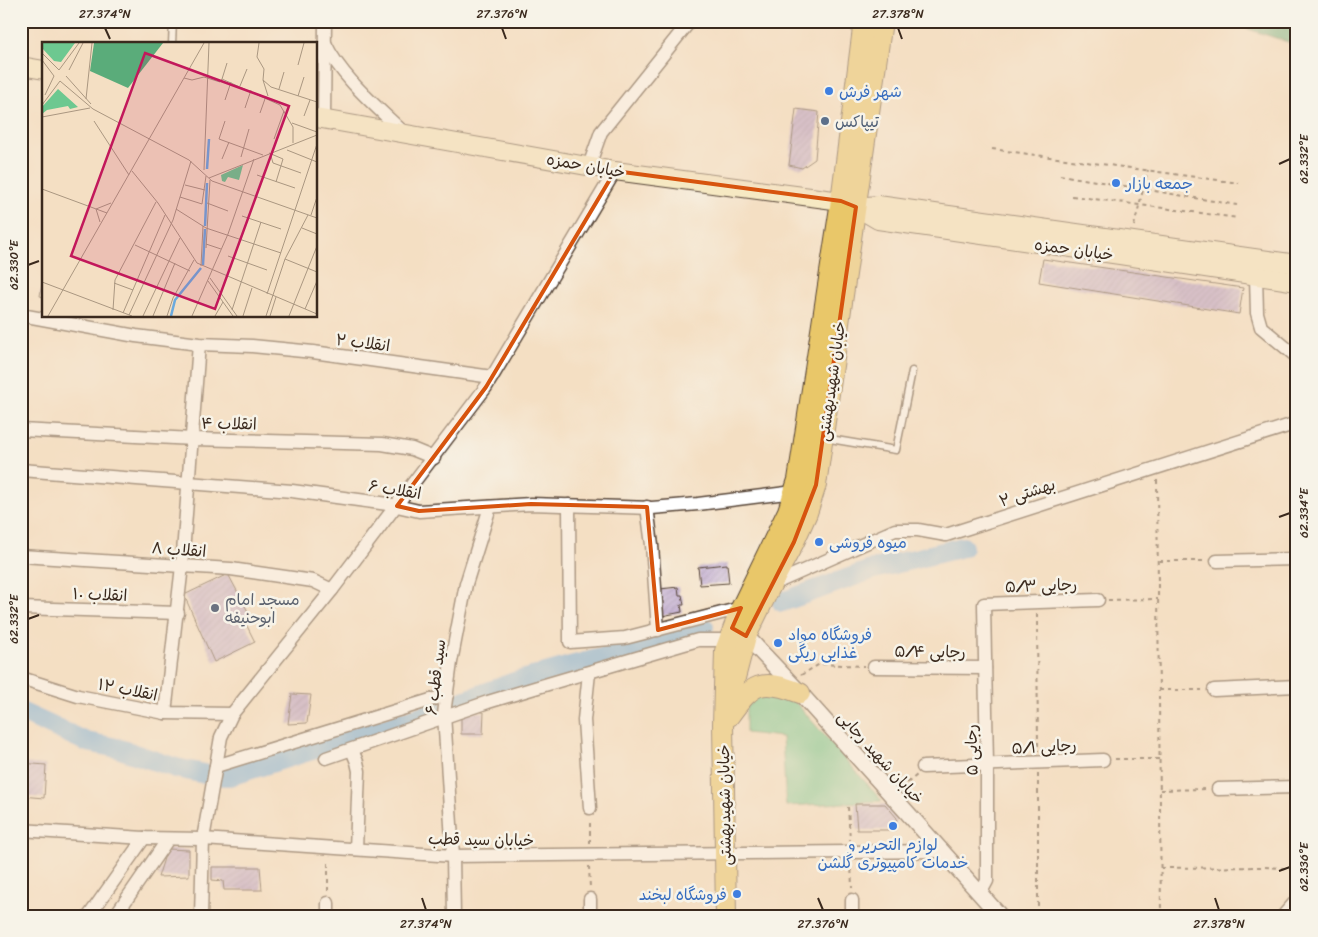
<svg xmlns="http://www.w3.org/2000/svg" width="1318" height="937" font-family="Sriracha,'Playpen Sans Arabic',sans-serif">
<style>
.forest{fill:url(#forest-crowns);stroke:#4a6b4c}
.park{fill:#6dc890;stroke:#547957}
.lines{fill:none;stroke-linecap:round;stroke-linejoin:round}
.river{stroke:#6baade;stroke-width:20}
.building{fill:url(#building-hatch)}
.service-casing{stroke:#574537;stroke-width:9}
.minor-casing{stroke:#574537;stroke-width:15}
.tertiary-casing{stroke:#574537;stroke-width:18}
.secondary-casing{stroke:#574537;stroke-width:20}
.primary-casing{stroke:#574537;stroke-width:22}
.path{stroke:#574537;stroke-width:2;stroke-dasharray:4 4;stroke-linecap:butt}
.service{stroke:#fff;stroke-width:6}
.minor{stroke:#fff;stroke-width:12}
.tertiary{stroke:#fff;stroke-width:15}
.secondary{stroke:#f6e9c3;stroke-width:18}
.primary{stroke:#e9c769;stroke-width:20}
.marked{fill:none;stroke:#d7540e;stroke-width:4;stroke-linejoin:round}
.ticks{fill:none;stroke:#3b2a1e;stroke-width:2}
.shop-dot{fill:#3f7fe0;stroke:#f7f3e8;stroke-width:2}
.service-dot{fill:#5c6f8a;stroke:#f7f3e8;stroke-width:2}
.worship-dot{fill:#6b7280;stroke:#f7f3e8;stroke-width:2}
.labels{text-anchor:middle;stroke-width:5;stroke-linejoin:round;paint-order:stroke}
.shop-label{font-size:16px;fill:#366cbe;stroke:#f7f3e8;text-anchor:start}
.service-label{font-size:16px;fill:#4e5e75;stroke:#f7f3e8;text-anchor:start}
.street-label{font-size:16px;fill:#3b2a1e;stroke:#f7f3e8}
.worship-label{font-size:16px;fill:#5b616d;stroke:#f7f3e8;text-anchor:start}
.inset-river{fill:none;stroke:#6baade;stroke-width:2.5}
.inset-road{fill:none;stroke:#aa9781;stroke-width:1}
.view{fill:#c2185b;fill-opacity:0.15;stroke:#c2185b;stroke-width:2.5}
.inset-edge{fill:none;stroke:#3b2a1e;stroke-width:2.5}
.neatline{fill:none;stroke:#3b2a1e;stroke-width:2}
.ticks-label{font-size:12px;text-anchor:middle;fill:#3b2a1e}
</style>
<defs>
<pattern id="forest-crowns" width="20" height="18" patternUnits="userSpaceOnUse" patternTransform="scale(1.25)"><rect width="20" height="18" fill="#5aac7a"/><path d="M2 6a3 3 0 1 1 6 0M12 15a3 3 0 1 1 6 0" fill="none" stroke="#4c8c63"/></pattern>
<pattern id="building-hatch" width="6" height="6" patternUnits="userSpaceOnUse" patternTransform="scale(1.25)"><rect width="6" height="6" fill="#b59ccd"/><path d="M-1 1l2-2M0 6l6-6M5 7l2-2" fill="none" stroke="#947fa6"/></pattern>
</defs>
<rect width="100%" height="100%" fill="#f7f3e8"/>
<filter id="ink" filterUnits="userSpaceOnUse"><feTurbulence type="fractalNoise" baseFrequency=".02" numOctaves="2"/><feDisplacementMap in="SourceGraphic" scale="10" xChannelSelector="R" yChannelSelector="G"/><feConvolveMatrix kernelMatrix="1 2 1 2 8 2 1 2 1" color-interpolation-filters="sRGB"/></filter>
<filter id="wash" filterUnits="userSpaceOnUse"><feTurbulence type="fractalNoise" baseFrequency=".0096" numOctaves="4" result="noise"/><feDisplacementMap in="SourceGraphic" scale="20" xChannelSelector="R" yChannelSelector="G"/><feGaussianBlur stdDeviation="1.12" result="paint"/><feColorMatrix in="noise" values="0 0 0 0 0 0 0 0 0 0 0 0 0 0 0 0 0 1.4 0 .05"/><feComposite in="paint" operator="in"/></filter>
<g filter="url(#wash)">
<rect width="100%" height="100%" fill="#f4dfc3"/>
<!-- forest -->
<path class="forest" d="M1224,21H1297V45Z"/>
<!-- park -->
<path class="park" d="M769,691L791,697L882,801L786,806L782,737L746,733V708L750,699Z"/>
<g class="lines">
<!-- river -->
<g class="river">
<path d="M782,602L874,569L963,547"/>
<path d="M455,704L514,682L566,667L636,649L704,627"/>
<path d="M21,712L87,742L117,748L176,768L205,774"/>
<path d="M223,776H230L436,711"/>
</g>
</g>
<g id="blocks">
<!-- building -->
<g class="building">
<path d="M796,109L819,112L815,159L802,168L789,165Z"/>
<path d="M1043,259L1243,288L1239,314L1039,282Z"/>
<path d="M43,280H44V297L40,296Z"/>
<path d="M727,564L729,583L700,585L698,567Z"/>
<path d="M228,574L252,619L245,622L255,642L214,662L184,595Z"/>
<path d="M678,587L679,595H682L684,605H681L682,612L662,616L660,589Z"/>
<path d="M292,694L311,695L307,723L288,724Z"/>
<path d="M461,712H484L483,734H461Z"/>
<path d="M21,763L46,765L44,798L21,796Z"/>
<path d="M855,804H885L897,818L895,830H857Z"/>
<path d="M167,849L189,850V876L158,877Z"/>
<path d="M212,867H260L262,890H224L223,881L212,880Z"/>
</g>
</g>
</g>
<g filter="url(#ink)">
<use href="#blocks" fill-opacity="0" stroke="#574537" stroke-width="1"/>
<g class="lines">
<defs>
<g id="service">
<path d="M172,44L173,21"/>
<path d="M824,438L896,450L912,371"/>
</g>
<g id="minor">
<path d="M316,55L325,43C340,76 377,107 404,133"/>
<path d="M324,119L325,21"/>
<path d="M589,166L601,132L690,21"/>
<path d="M1256,276L1257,313L1261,327L1297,357"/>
<path d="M21,315L136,336L199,344L252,346L313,352L492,377"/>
<path d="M21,430L193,439L382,444L412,449L434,458"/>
<path d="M21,470L292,491L388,504L419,511L531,504L652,508L698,504L794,492"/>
<path d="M569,505L570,642L625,638L741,608"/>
<path d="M647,507L652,545L658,630"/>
<path d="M21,556L231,569L313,581L332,590"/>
<path d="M1217,561L1297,559"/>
<path d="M771,585L895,530H918L946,535L1297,423"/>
<path d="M21,608L178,613"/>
<path d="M874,667L985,668"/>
<path d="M589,673L584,720L590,808"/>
<path d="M21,678L78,696L165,713L232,714"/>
<path d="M1214,690L1297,686"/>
<path d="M165,713L182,566L199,344"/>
<path d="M352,750L357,762L359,771L356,849"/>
<path d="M326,758L488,702L548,684L698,640H728"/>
<path d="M216,766L447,695"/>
<path d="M923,767L1103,760"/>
<path d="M1218,789L1297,787"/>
<path d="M21,830L144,838L203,839L453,856L942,851"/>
<path d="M980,894L987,881V765L984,604L1098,600"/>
<path d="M590,899V916"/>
<path d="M852,900V916"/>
<path d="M328,903V916"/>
<path d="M89,916L144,838"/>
<path d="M115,916L168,839"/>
<path d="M201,916L203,839L221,737L232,714L332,590L486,387L615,171"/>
<path d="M454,916L453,856L444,714L451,662L466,584L490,507"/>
<path d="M1283,916L1297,900"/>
</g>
<path id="tertiary" d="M740,633L746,636L800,693L1000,916"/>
<g id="secondary">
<path d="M21,66L44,70"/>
<path d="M316,118L615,171L841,201L856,207L878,220L1120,255L1297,282"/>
<path d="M856,207L878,205L1297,264"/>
</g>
<g id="primary">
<path d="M731,693L746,636L771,585L794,542L807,513L816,485L882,21"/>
<path d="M729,716C753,683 760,678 800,693"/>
<path d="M726,916L723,724L725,651L741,608L788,511L798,480L841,201L864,21"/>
</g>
</defs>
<!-- service casing -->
<use href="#service" class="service-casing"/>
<!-- minor casing -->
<use href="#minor" class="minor-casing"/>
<!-- tertiary casing -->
<use href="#tertiary" class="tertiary-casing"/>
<!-- secondary casing -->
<use href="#secondary" class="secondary-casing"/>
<!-- primary casing -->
<use href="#primary" class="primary-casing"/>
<!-- path -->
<g class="path">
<path d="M992,149L1239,183"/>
<path d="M1060,175L1237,205"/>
<path d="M1072,196L1238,218"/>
<path d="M1134,226L1148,170"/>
<path d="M1157,480L1161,916"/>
<path d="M1159,561H1207"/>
<path d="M1108,600L1158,599"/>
<path d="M1037,614L1038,751"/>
<path d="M801,675L820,664L864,666"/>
<path d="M1159,690H1202"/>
<path d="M1115,759H1160"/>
<path d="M1038,774V916"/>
<path d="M901,788L917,775"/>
<path d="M1160,790L1206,789"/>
<path d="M848,807L850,840"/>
<path d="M590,843V821"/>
<path d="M851,862L852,888"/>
<path d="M589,866L590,888"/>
<path d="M1161,868L1265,867L1297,869"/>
<path d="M328,891V860"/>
</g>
<!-- service -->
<use href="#service" class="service"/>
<!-- minor -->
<use href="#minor" class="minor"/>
<!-- tertiary -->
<use href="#tertiary" class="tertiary"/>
<!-- secondary -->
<use href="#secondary" class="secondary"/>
<!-- primary -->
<use href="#primary" class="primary"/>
</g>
</g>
<!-- marked area -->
<path d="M0 0H1318V937H0ZM615,171L841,201L856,207L816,485L794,542L746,636L732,628L741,608L658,630L647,507L531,504L419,511L397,506L486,387Z" fill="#f4dfc3" fill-opacity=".55" fill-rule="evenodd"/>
<path class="marked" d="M615,171L841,201L856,207L816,485L794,542L746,636L732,628L741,608L658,630L647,507L531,504L419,511L397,506L486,387Z"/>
<!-- ticks -->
<path class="ticks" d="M105,28L110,39M502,28L506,39M898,28L902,39M1279,164L1290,159M28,265L39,261M1279,517L1290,513M28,619L39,615M1279,871L1290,867M422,898L426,910M818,898L823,910M1215,898L1219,910"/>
<!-- markers -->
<g class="shop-dot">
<circle cx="829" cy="91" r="5"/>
<circle cx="1116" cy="183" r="5"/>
<circle cx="819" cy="542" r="5"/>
<circle cx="778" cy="643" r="5"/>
<circle cx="893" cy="826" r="5"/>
<circle cx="737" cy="894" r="5"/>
</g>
<circle class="service-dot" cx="825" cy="121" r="5"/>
<circle class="worship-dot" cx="215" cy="608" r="5"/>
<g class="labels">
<!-- shop labels -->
<g class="shop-label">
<text x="839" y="97">شهر فرش</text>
<text x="1126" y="189">جمعه بازار</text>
<text x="829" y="548">میوه فروشی</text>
<text x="788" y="640">فروشگاه مواد<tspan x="788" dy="18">غذایی ریگی</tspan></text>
<text x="893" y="850" text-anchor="middle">لوازم التحریر و<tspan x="893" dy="18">خدمات کامپیوتری گلشن</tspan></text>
<text x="727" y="900" text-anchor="end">فروشگاه لبخند</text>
</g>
<!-- service labels -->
<g class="service-label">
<text x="835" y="127">تیپاکس</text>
</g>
<!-- street labels -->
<g class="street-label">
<text transform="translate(586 165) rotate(10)" y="6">خیابان حمزه</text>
<text transform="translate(1074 249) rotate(8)" y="6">خیابان حمزه</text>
<text transform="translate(363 342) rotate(7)" y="6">انقلاب ۲</text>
<text transform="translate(831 381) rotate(-82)" y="6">خیابان شهیدبهشتی</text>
<text transform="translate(229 423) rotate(1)" y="6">انقلاب ۴</text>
<text transform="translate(395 489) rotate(9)" y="6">انقلاب ۶</text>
<text transform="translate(1027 492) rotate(-18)" y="6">بهشتی ۲</text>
<text transform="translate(179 549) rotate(4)" y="6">انقلاب ۸</text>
<text transform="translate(1041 585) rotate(-2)" y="6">رجایی ۵/۳</text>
<text transform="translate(100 594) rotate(2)" y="6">انقلاب ۱۰</text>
<text transform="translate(930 651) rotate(1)" y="6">رجایی ۵/۴</text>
<text transform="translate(435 677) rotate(-83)" y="6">سید قطب ۶</text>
<text transform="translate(128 689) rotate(11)" y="6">انقلاب ۱۲</text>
<text transform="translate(1044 746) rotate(-3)" y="6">رجایی ۵/۱</text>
<text transform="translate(971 750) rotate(-91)" y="6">رجایی ۵</text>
<text transform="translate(881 757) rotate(48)" y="6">خیابان شهید رجایی</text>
<text transform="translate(724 805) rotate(-91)" y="6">خیابان شهیدبهشتی</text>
<text transform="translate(481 839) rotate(1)" y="6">خیابان سید قطب</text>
</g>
<!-- worship labels -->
<g class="worship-label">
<text x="225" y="605">مسجد امام<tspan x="225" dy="18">ابوحنیفه</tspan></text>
</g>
</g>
<!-- overview -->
<g transform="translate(42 42)">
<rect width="275" height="275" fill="#f4dfc3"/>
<path d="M16,47L36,65L28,67L26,64L5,68L0,72V65Z" fill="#6dc890"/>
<path d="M52,1H121L86,46L48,29Z" fill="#5aac7a"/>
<path d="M0,1H33L19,20L12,19L0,6ZM201,123L197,138L186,135L183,140L180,139L179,133Z" fill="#6dc890"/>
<path class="inset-river" d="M165,127L167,97M163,184L165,141M161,223L163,187M129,274L133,258L159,226"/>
<path class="inset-road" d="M217,1L215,15L222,27L221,38L226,54M0,11L17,28M0,18L12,34L3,53M256,23L262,1M17,28L37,1M27,28L41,1M24,34L49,62M142,36L150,38L162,35L178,40L180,37M180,37L238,63L251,85V101M180,37L185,21M221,38L229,45L275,60M198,44L205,27M237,47L242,30M256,54L262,35M44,57L50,1M183,58L189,40M0,63L18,39L51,67L147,118L170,139L275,176M203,66L209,48M218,71L224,54M262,74L268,58M0,75L48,66M52,79L87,133M183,79L177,97L221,113M250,81L275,90M232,97L242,69M245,108L275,120M227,111L241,117L234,140M229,114L231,121L259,131M199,115L207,87M180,117L187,100M162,128L167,1M90,129L116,161L155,221L275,272M215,133L253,146M167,136L275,93M143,143L163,148M0,147L65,171M138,155L160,162L164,134M165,161L186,169M134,167L164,186L239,211M269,173L275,155M200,174L239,187M58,180L54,167L69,161M260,186L275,192M164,202L179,207M93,203L148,229M164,206L168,138M186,214L225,228M243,217L275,230M159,224L161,184M168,236L195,274M166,239L191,274M0,240L90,274M72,241L91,248M225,252L275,102M263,267L275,239M71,268L73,238L114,160M190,268L219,180M81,271L123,173M87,273L131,178L149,119M6,274L162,1M101,274L138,196M111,274L133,221M125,274L131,256L152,218M150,274L186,192L212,117M173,274L181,260M201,274L210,246M224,274L243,217L266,173M228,274L234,255M247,274L275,204"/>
<path class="view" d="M103,11L247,64L173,267L29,214Z"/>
<rect width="275" height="275" class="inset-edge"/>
</g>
<!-- margin -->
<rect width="1318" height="937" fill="none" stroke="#f7f3e8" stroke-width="55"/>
<rect x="28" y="28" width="1262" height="882" class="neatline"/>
<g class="ticks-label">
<text x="105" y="18">27.374°N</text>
<text x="502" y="18">27.376°N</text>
<text x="898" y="18">27.378°N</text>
<text transform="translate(1304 159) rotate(-90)" y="4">62.332°E</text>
<text transform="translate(14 265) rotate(-90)" y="4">62.330°E</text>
<text transform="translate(1304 513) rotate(-90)" y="4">62.334°E</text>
<text transform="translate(14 619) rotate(-90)" y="4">62.332°E</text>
<text transform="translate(1304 867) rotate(-90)" y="4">62.336°E</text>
<text x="426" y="928">27.374°N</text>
<text x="823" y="928">27.376°N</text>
<text x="1219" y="928">27.378°N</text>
</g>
</svg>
